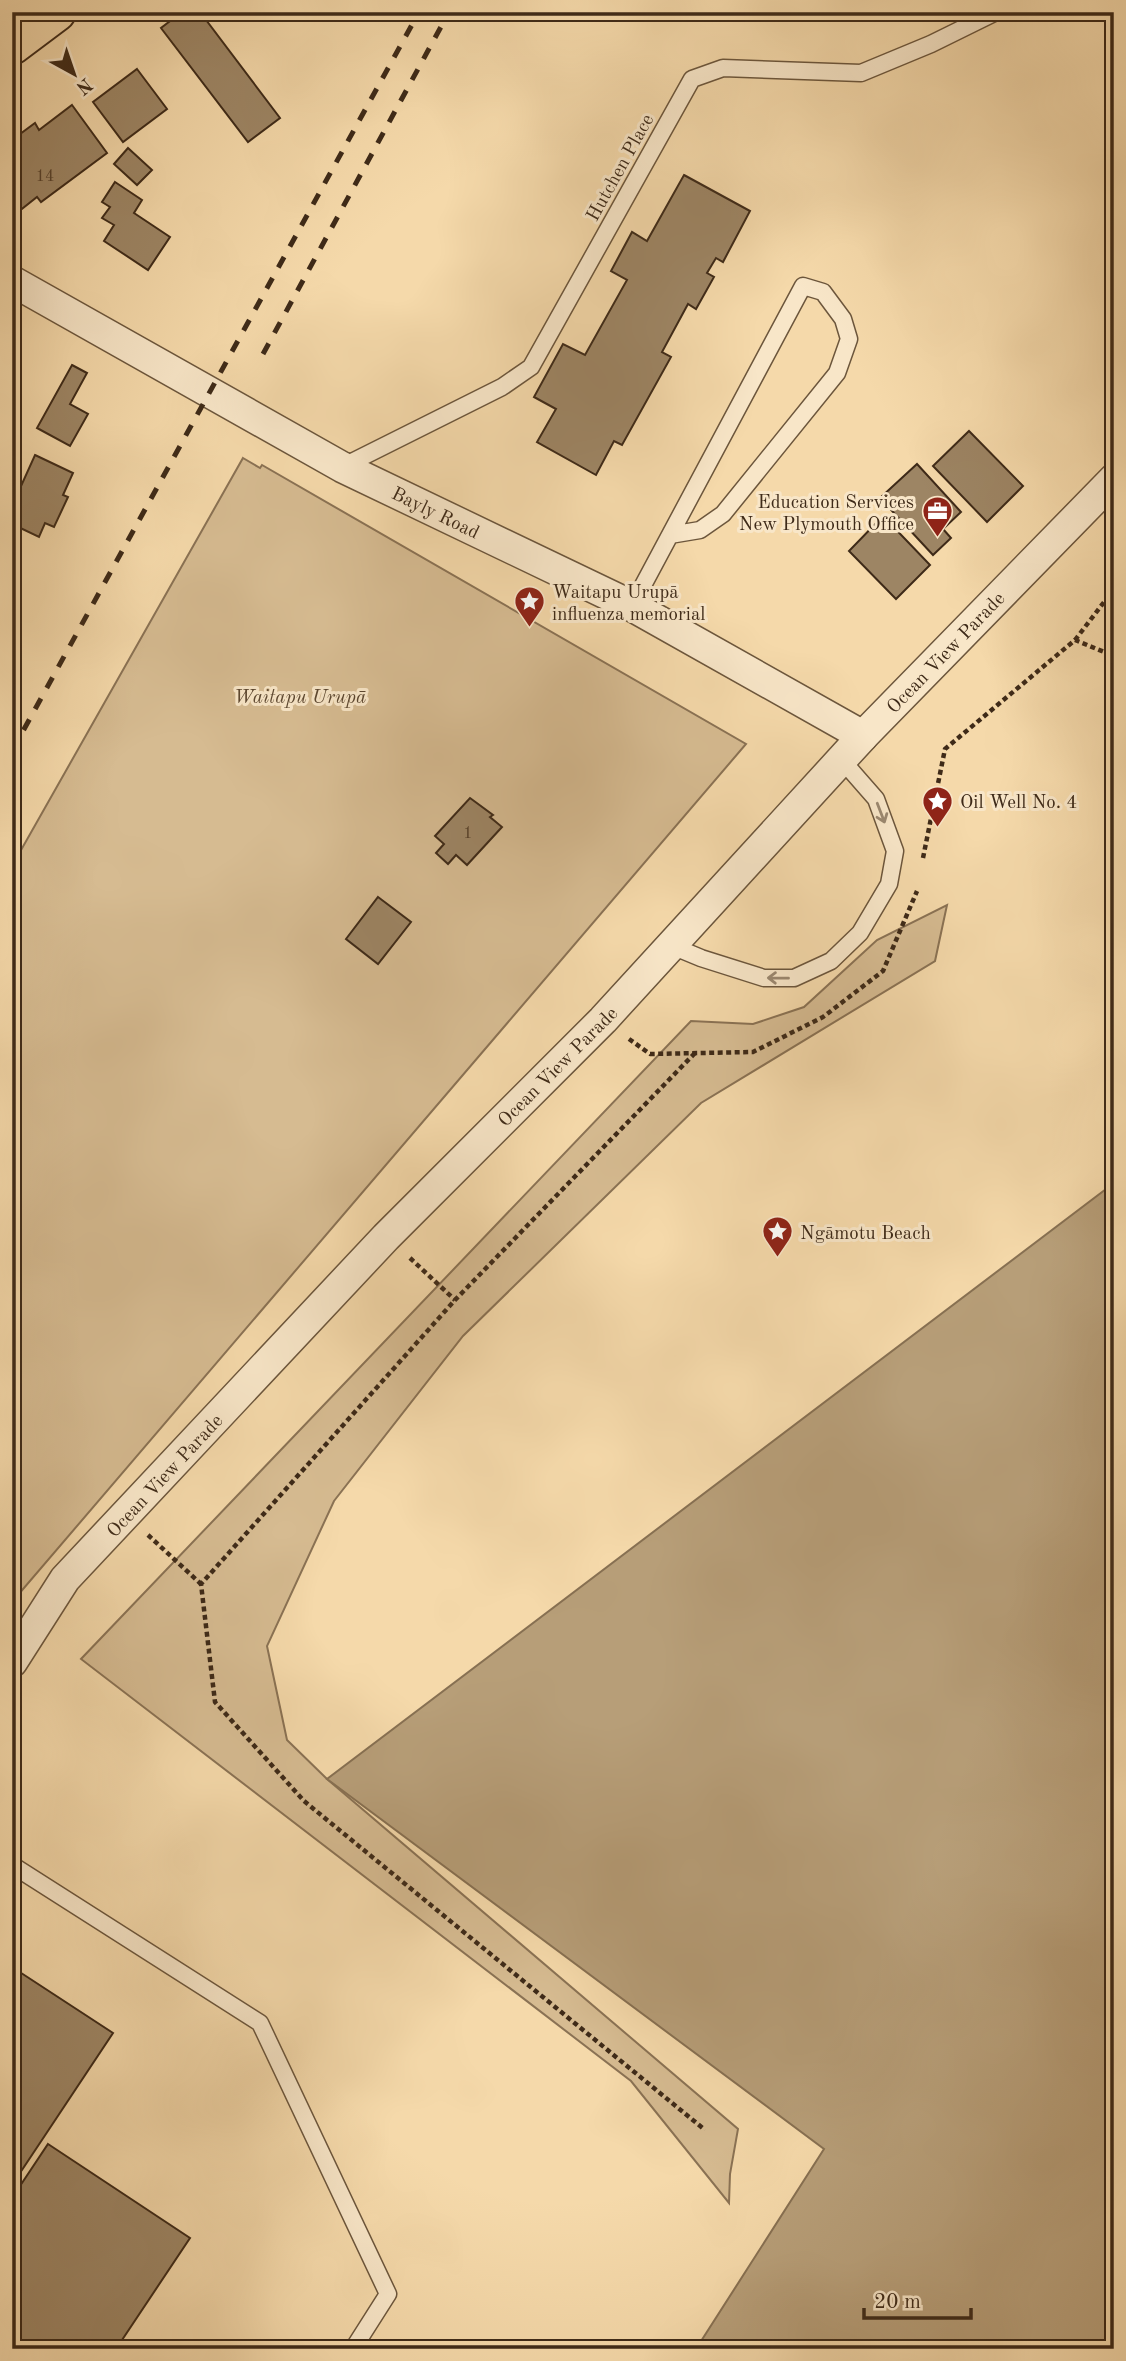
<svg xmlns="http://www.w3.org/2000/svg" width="1126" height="2361" font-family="'Old Standard TT',serif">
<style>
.green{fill:#d6bb91;stroke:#8a7254;stroke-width:2}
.water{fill:#b79e78;stroke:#877052;stroke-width:2}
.building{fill:#9d8564;stroke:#3e2a18;stroke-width:2}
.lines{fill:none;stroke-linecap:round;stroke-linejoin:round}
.lane-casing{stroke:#6c563c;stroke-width:19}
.street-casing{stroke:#6c563c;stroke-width:33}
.highway-casing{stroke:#3e2a18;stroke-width:42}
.path{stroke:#3e2a18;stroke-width:4.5;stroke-dasharray:5 3.5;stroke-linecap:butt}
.lane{stroke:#f8e6c8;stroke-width:16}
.street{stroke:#f8e6c8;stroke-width:30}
.highway{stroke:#f5d9aa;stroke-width:38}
.rail{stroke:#3e2a18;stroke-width:5;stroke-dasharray:12 12;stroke-linecap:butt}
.oneway{stroke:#9b8870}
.labels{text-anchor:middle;stroke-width:6;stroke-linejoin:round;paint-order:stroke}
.number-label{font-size:16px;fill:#56412b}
.street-label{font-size:19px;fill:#3e2a18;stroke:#f8e6c8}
.poi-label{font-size:19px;fill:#3e2a18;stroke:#f8e6c8;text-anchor:start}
.park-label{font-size:19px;font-style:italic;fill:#5c4730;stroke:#f8e6c8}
</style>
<rect width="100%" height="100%" fill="#f5d9aa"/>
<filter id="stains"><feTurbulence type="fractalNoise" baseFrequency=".00286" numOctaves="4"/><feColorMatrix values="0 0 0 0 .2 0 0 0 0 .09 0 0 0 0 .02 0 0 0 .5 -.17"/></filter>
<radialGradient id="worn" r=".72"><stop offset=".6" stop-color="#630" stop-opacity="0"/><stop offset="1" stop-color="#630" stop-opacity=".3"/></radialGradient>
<!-- green -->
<g class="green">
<path d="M243,458L260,468L262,465L746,744L12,1602V866Z"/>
<path d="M947,905L935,961L701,1103L463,1336L334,1501L267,1646L287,1740L327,1779L738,2129L730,2174L729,2203L631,2081L81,1659L691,1021L753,1024L804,1007L877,940Z"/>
</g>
<!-- water -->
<path class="water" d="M1114,1183V2349H696L824,2149L327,1779Z"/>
<!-- building -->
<g class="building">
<path d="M182,12H200L280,118L248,142L161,28Z"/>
<path d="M137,69L167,109L123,142L93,102Z"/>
<path d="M72,105L107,153L41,202L37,197L18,212L12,203V140L35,123L39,130Z"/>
<path d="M128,148L152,170L137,185L114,164Z"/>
<path d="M684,175L750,211L723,262L716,258L707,273L714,277L696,309L688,304L662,352L671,357L622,445L614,441L596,475L537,442L556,409L534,397L563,344L585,355L627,280L611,271L632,232L647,241Z"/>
<path d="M115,182L142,200L134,213L170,237L148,270L104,241L114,225L102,218L110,207L102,202Z"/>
<path d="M72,365L87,373L70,404L88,414L70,446L37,428Z"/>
<path d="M969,431L1023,486L987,522L933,466Z"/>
<path d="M35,455L73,473L63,495L68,497L54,527L45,523L39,537L12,524V506Z"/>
<path d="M917,464L961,512L943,529L951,538L933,555L880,498Z"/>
<path d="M883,516L930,565L896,599L849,551Z"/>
<path d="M470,798L493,815L490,817L502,827L467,865L456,855L448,864L436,853L444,844L435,836Z"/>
<path d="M378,897L411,922L378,964L346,939Z"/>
<path d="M12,1967L113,2033L12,2185Z"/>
<path d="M48,2144L190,2238L116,2349H12V2198Z"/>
</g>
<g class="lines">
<defs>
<g id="lane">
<path d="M342,467L502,387L531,367L692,79L723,68L861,73L931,44L996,12"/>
<path d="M632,606L803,286L823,292L843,319L849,339L837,373L723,514L700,530L670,535"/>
<path d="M672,946L701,958L764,978H794L831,961L860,933L889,884L895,851L876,799L841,759"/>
<path d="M12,1865L260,2023L388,2294L353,2349"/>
</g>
<g id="street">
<path d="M12,281L342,467L632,606L863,736"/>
<path d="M12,1662L65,1579L386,1237L603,1020L863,736L1114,479"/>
</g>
<path id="highway" d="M12,45L56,12"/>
</defs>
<!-- lane casing -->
<use href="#lane" class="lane-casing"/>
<!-- street casing -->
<use href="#street" class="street-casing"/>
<!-- highway casing -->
<use href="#highway" class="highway-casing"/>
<!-- path -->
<g class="path">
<path d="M1075,640L1114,589"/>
<path d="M923,858L945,749L1075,640L1114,656"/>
<path d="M629,1039L650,1054L753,1052L823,1017L883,971L917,891"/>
<path d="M695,1053L455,1300L201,1584L215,1702L304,1801L705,2130"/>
<path d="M410,1258L455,1300"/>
<path d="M148,1535L201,1584"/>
</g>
<!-- lane -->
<use href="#lane" class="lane"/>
<!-- street -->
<use href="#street" class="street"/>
<!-- highway -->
<use href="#highway" class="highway"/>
<!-- rail -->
<g class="rail">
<path d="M263,354L449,12"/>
<path d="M12,751L419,12"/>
</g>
</g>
<!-- one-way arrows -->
<defs><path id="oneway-shaft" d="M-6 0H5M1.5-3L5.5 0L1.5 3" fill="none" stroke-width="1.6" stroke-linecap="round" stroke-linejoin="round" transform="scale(1.75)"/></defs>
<g class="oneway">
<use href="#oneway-shaft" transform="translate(881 813) rotate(69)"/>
<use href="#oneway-shaft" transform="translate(778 978) rotate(-179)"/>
</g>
<!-- icons -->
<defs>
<symbol id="office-pin" viewBox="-11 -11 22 30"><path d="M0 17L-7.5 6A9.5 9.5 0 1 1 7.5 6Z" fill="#8f2418" stroke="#f8e6c8"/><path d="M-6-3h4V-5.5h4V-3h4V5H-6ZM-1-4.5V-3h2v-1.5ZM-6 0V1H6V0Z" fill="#fff"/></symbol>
<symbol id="sight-pin" viewBox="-11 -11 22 30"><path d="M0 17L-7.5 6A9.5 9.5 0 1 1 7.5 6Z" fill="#8f2418" stroke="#f8e6c8"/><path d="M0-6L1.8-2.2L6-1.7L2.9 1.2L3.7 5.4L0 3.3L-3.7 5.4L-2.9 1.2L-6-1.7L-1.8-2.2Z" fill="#fff"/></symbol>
</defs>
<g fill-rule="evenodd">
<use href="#office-pin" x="920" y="494" width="35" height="47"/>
<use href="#sight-pin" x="512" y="584" width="35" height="47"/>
<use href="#sight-pin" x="920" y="784" width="35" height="47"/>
<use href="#sight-pin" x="760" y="1214" width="35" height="47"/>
</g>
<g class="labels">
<!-- number labels -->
<g class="number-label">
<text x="45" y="181">14</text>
<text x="468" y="838">1</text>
</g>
<!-- street labels -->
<g class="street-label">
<text transform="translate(619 167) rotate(-61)" y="7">Hutchen Place</text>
<text transform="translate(436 512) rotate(26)" y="7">Bayly Road</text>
<text transform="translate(945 652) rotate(-46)" y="7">Ocean View Parade</text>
<text transform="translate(557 1066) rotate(-45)" y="7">Ocean View Parade</text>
<text transform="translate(164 1475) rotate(-47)" y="7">Ocean View Parade</text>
</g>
<!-- poi labels -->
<g class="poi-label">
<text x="914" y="508" text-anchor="end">Education Services<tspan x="914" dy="22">New Plymouth Office</tspan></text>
<text x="552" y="598">Waitapu Urupā<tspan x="552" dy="22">influenza memorial</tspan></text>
<text x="960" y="808">Oil Well No. 4</text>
<text x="800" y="1239">Ngāmotu Beach</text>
</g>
<!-- park labels -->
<g class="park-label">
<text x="300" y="703">Waitapu Urupā</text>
</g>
</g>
<!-- margin -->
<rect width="1126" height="2361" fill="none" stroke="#f5d9aa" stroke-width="42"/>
<rect x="14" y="14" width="1098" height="2333" fill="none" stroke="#3e2a18" stroke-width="3.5"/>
<rect x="21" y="21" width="1084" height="2319" fill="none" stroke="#3e2a18" stroke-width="2"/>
<!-- north arrow -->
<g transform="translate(74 74) rotate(140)" stroke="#f8e6c8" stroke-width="5" paint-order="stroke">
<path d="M0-5L12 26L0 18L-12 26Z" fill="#3e2a18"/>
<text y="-10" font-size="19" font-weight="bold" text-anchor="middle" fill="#3e2a18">N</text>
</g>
<!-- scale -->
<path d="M864 2308v10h107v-10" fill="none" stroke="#3e2a18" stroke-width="3.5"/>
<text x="874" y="2308" font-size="21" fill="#3e2a18" stroke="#f8e6c8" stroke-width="5" paint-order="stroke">20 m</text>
<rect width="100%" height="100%" filter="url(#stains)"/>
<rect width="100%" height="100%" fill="url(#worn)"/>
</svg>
